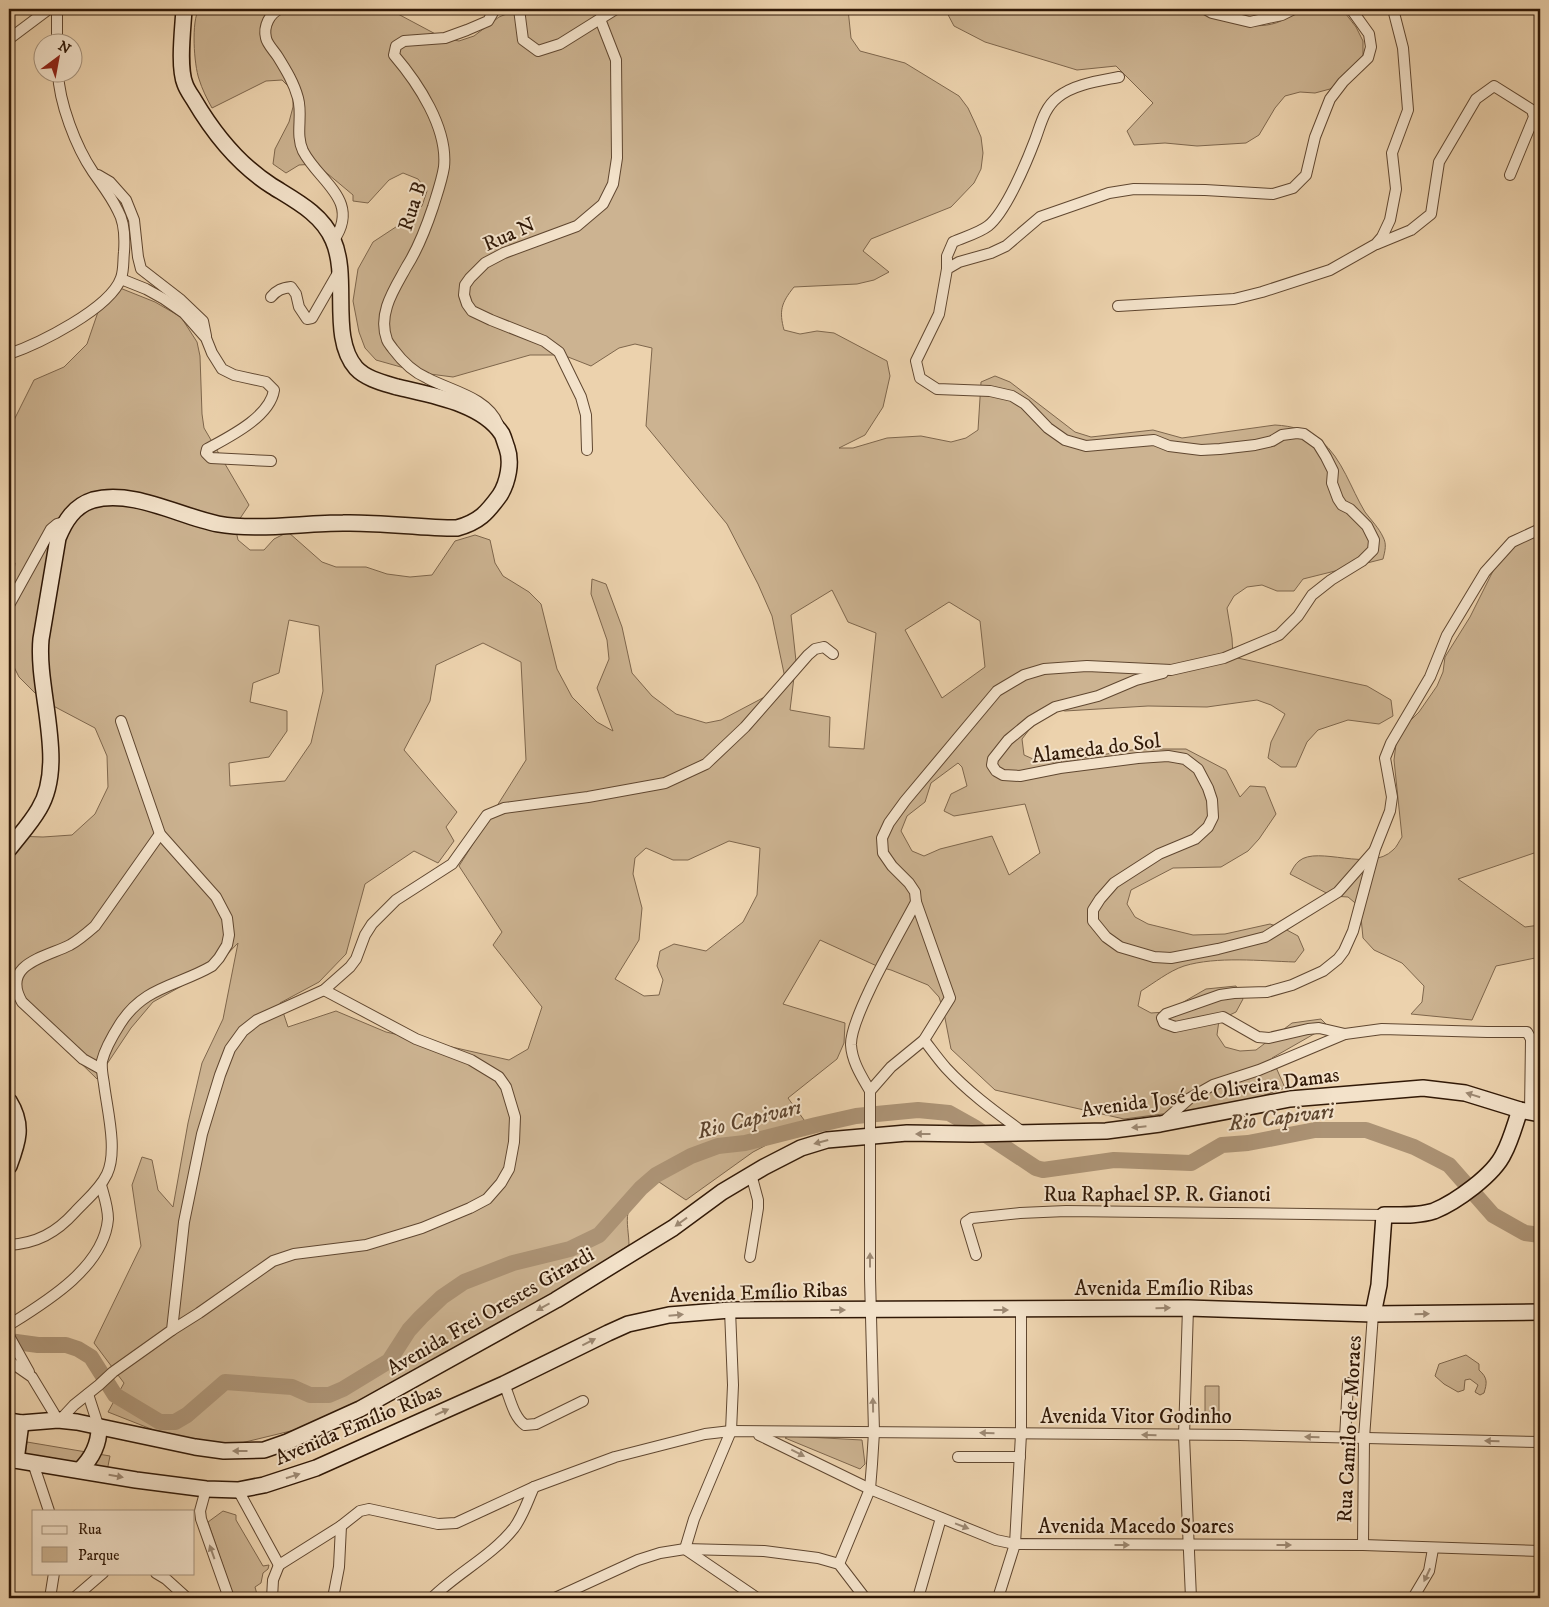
<svg xmlns="http://www.w3.org/2000/svg" width="1549" height="1607" font-family="'IM FELL DW Pica',serif">
<style>
.green{fill:#ccb391;stroke:#7e664c;fill-rule:evenodd}
.lines{fill:none;stroke-linecap:round;stroke-linejoin:round}
.river{stroke:#ac9375;stroke-width:16}
.street-casing{stroke:#604730;stroke-width:12}
.secondary-casing{stroke:#311907;stroke-width:18}
.street{stroke:#f3e2ca;stroke-width:10}
.secondary{stroke:#f3e2ca;stroke-width:15}
.oneway{fill:#9c8872}
.labels{text-anchor:middle;stroke-width:4;stroke-linejoin:round;paint-order:stroke}
.street-label{font-size:21px;fill:#311907;stroke:#f3e2ca}
.water-label{font-size:22px;font-style:italic;fill:#5c442e;stroke:#f3e2ca}
</style>
<rect width="100%" height="100%" fill="#ecd2ad"/>
<filter id="stains"><feTurbulence type="fractalNoise" baseFrequency=".004" numOctaves="4"/><feColorMatrix values="0 0 0 0 .2 0 0 0 0 .09 0 0 0 0 .02 0 0 0 .5 -.17"/></filter>
<radialGradient id="worn" r=".72"><stop offset=".6" stop-color="#630" stop-opacity="0"/><stop offset="1" stop-color="#630" stop-opacity=".3"/></radialGradient>
<!-- green -->
<g class="green">
<path d="M199,9H380L398,14L443,38L459,41L474,36L499,17L514,11L539,9H848L851,38L860,51L905,63L959,96L968,108L975,123L981,137L983,153L981,169L974,183L951,207L871,239L863,251L889,272L874,280L857,284L794,287C781,303 779,311 784,330L800,334L817,331L834,333L887,361L890,376L883,407L865,435L839,448H853L887,438L921,436L951,442L966,438L978,430L981,382L995,376L1010,382L1075,432L1091,437L1153,430L1182,438L1275,425C1293,426 1307,430 1321,441C1342,458 1351,489 1365,512C1371,520 1379,528 1383,537C1387,544 1385,551 1383,559L1303,579L1294,591H1277L1262,585L1247,587L1234,596L1227,608L1232,638L1233,657L1367,686L1391,700L1393,716L1379,724L1348,720L1318,730L1307,742L1296,767H1281L1268,758L1271,742L1285,714L1271,705L1257,700L1207,707L1148,706L1065,711L1057,709L1032,726L1022,739L1024,755L1040,762H1057L1138,749H1186L1226,770L1240,797L1250,786L1265,787L1276,814L1259,839L1248,851L1221,867L1173,868L1131,890L1127,904L1135,917L1148,924L1193,935L1225,934L1270,924L1285,929L1298,936L1304,950L1295,962C1261,961 1217,956 1184,966C1169,971 1154,983 1141,991L1138,1006L1151,1013L1166,1012L1206,989L1236,986L1243,999L1236,1012L1219,1020L1217,1035L1225,1047L1240,1051L1256,1050L1292,1023L1321,1019L1328,1026L1272,1058L1285,1088L1239,1104L1124,1119L995,1090L951,1049L944,1013L939,997L928,985L891,970L879,967L820,940L783,1004L845,1023L844,1043L837,1059L788,1098L807,1124L753,1152L686,1200L659,1182C647,1188 631,1199 628,1213C626,1222 629,1235 629,1245L472,1348L303,1428L237,1444L174,1438L108,1412L124,1383L94,1343L141,1246L132,1185L142,1157L152,1160L158,1190L173,1207L188,1123L202,1063L223,1019L238,943L214,968L153,1002L131,1028L97,1079L12,996L9,998V835L13,836L43,837L72,835L95,814L108,787L107,756L95,728L42,700L19,677L9,657V610L15,563L9,556V430L34,380L64,367L87,344L99,309L120,288L155,302L181,317L197,342L200,356L202,414L204,428L249,505L235,526L238,540L250,550H264L274,539L288,532L322,562L336,567H366L387,574L410,577L432,575L455,541L475,535L490,540L495,563L503,576L529,592L541,604L557,669L572,697L597,722L613,731L597,688L609,659L607,640L591,594L592,579L606,584L622,627L632,673L652,696L676,714L706,723L721,720L776,691L785,678L772,616L758,584L727,524L646,426L652,348L635,344L619,348L591,366L563,355H530L453,377L422,373L376,360L365,348L359,332L353,301L358,269L373,242L411,217L422,206L427,191L418,179L403,173L389,180L368,203L353,201V195L316,164L299,165L286,173L273,164L275,149L289,122L293,107V91L282,80L266,81L212,108C207,99 202,89 199,79C194,65 191,21 199,9ZM832,590L848,622L876,633L864,749L829,747L830,717L790,710L796,661L791,615ZM949,602L980,621L985,667L942,698L905,630ZM289,620L319,626L323,691L311,743L285,781L230,786L229,763L269,757L287,731V711L250,702L253,683L279,673ZM483,643L521,662L526,760L459,866L502,932L493,945L542,1007L528,1049L509,1060L386,1032L336,1011L288,1027L280,1003L319,982L346,954L365,884L414,851L438,863L454,841L446,827L457,812L404,750L430,701L436,665ZM958,763L962,767L967,786L951,794L944,811L954,816L1025,804L1040,853L1009,875L992,836L940,849L924,856L912,851L901,831L907,816L925,802L931,783ZM729,841L760,848L757,895L743,922L706,951L674,944L660,951L657,966L663,980L659,995L644,996L615,979L639,940L642,908L633,874L635,858L646,848L673,860H688Z"/>
<path d="M945,9H1200C1221,22 1257,32 1281,21C1287,18 1293,11 1300,9C1308,6 1333,9 1342,9L1356,27L1363,41V56L1355,70L1330,89L1315,93L1300,92L1285,96L1275,108L1259,135L1246,143L1197,146L1165,143L1134,145L1127,131L1153,103L1116,66L1077,70L985,42L954,26Z"/>
<path d="M1540,525V851L1458,879L1525,927L1540,925V957L1496,966L1472,1020L1411,1014L1422,1002L1424,986L1402,963L1374,950L1363,938L1360,907L1348,897L1332,896L1290,874C1292,870 1295,864 1299,861C1318,845 1370,873 1393,850C1397,847 1399,841 1402,837L1394,760L1396,744L1408,723L1419,712L1437,686L1443,672L1445,657L1470,617L1510,537Z"/>
<path d="M1466,1355L1479,1364V1370C1488,1378 1487,1383 1484,1393L1480,1395L1475,1392L1478,1385L1470,1379L1465,1380L1464,1390L1458,1392L1444,1384L1435,1376L1439,1364Z"/>
<path d="M1205,1386H1219V1420L1205,1419Z"/>
<path d="M788,1436L862,1440L865,1464L860,1469L785,1438Z"/>
<path d="M27,1442L110,1456L107,1471L25,1456Z"/>
<path d="M223,1511L236,1515V1520L263,1566L269,1565L268,1569L263,1573L261,1583L255,1587L258,1598H234L208,1522Z"/>
</g>
<g class="lines">
<!-- river -->
<path class="river" d="M9,1341L38,1345H66L78,1349L91,1357L115,1395L160,1422H175L187,1415L225,1382L292,1387L310,1395H329L343,1389L389,1361L409,1330L421,1317L442,1297L464,1282L513,1263L570,1249L599,1235L641,1188L656,1175L691,1156L718,1146L745,1143L816,1125L856,1116L918,1110L949,1113L974,1127L1036,1168L1043,1170L1114,1160L1191,1163L1222,1145L1248,1143L1315,1130H1366L1414,1147L1449,1165L1493,1215L1525,1233L1540,1235"/>
<defs>
<g id="street">
<path d="M57,9V42"/>
<path d="M280,9C270,13 263,26 266,38C267,44 275,52 278,57C286,70 294,83 298,98C303,116 295,134 303,151C319,182 361,200 334,240"/>
<path d="M495,9L488,21L467,30L445,38L404,41L396,46L394,55C418,83 448,128 444,167C442,180 437,194 433,207C426,228 419,247 407,266C395,288 377,313 387,340C388,343 391,346 393,349C402,361 413,372 427,378C451,391 487,397 498,424"/>
<path d="M519,9L523,40L538,51L560,44L616,9"/>
<path d="M1205,9L1212,13L1250,22L1282,15L1294,9"/>
<path d="M9,39L49,9"/>
<path d="M98,175L110,182L126,200L134,220L138,257L141,269L181,300L203,321L206,336"/>
<path d="M1377,244L1411,230L1431,214L1439,162L1476,99L1494,86L1532,110L1534,117L1510,175"/>
<path d="M947,269V256L953,242C964,237 979,233 988,226C1006,212 1027,161 1035,140C1041,124 1044,108 1058,97C1074,84 1099,81 1119,77"/>
<path d="M121,279L146,289L164,299L184,313L206,338L212,353L222,369L234,375L266,382L274,390C270,417 229,437 207,449L206,453L211,458L271,461"/>
<path d="M271,297C277,290 282,288 291,287L296,294L299,307L307,319L312,318L339,271"/>
<path d="M1118,306L1234,299L1262,292L1330,270L1376,244L1382,237L1390,220L1396,189L1392,153L1408,110L1403,48L1393,9"/>
<path d="M9,354C38,344 110,309 121,278C124,270 123,260 124,252C125,238 125,223 118,211C111,196 102,185 93,172C76,147 59,103 58,72"/>
<path d="M587,450L586,415L581,397L559,352L544,341L491,320L472,311L467,304L464,295L465,285L470,278L485,263L504,253L577,226L603,204L613,184L617,158L616,60L600,19"/>
<path d="M9,605L51,529L57,524L64,522"/>
<path d="M1163,673L1136,680L1098,696L1055,707L1031,721L1008,740L993,759L992,765L996,771L1003,775L1020,776L1060,768L1138,758L1168,756L1185,759L1198,769L1208,788L1212,800L1213,817L1208,827L1195,839L1159,854L1114,883L1100,899L1093,910V921L1106,937L1120,947L1154,957L1171,958L1218,949L1265,937L1338,892L1374,851"/>
<path d="M924,1040C931,1049 938,1059 946,1068C969,1093 997,1113 1024,1133"/>
<path d="M101,1069L83,1059L22,1002C0,964 46,957 70,945C79,940 87,933 95,926L160,834"/>
<path d="M870,1091C862,1077 852,1062 851,1045C850,1017 901,931 916,902L915,892L909,883L892,866L883,853L882,838L889,823L905,801L997,691L1024,675L1044,669L1087,666L1171,670L1224,658L1279,635L1298,616L1312,595L1331,580L1362,561L1373,550L1374,540L1367,526L1350,509L1342,505L1338,499L1332,483L1333,471L1326,457L1318,444L1304,434L1297,433L1282,435L1272,441L1255,445L1220,449L1201,450L1169,446L1154,440L1086,446L1065,440L1048,428L1025,404L1012,396L990,391L937,389L920,378L916,361L939,314L947,269L959,262L991,253L1006,246L1040,217L1109,193L1134,189L1205,190L1273,194L1293,188L1306,175L1315,137L1330,99L1343,82L1368,58L1371,47L1369,34L1351,9"/>
<path d="M1530,1112L1531,1039L1527,1032H1487L1382,1029L1345,1034L1319,1028L1308,1029L1269,1038L1258,1037L1223,1017L1175,1027L1164,1023L1162,1018L1166,1014L1220,995L1234,993L1267,992L1292,985L1323,971L1338,959L1344,951L1353,931L1375,849L1390,811L1392,797L1385,758L1391,743L1430,677L1447,635L1485,572L1512,542L1540,529"/>
<path d="M1163,1122L1190,1098L1213,1085L1259,1070L1345,1034"/>
<path d="M9,1245C37,1243 56,1233 75,1212C86,1200 100,1189 107,1174C118,1151 107,1109 104,1084C103,1077 101,1069 102,1061C105,1049 113,1035 120,1024C144,986 178,986 212,966L219,958L227,945L229,935L227,918L216,897L160,834L121,721"/>
<path d="M976,1255L966,1222L972,1218L1020,1213L1066,1211L1384,1215"/>
<path d="M750,1257L758,1208V1200L751,1174"/>
<path d="M1188,1308L1184,1436L1191,1598"/>
<path d="M9,1325C46,1302 104,1267 108,1219C108,1207 104,1196 101,1185"/>
<path d="M172,1330L199,1313L273,1261L294,1254L366,1245L422,1228L470,1208L487,1199L501,1183L509,1169L514,1142L515,1117L506,1087L499,1077L471,1060L416,1039L324,990"/>
<path d="M9,1336L29,1372"/>
<path d="M9,1361L32,1377L58,1420"/>
<path d="M504,1384C510,1397 513,1417 525,1425L536,1424L583,1401"/>
<path d="M88,1394L99,1428"/>
<path d="M60,1420L74,1405L99,1385L113,1372L172,1330L184,1222L202,1134L220,1075L230,1049L243,1031L257,1020L324,990L350,967L356,959L365,935L372,924L396,900L452,864L487,815L504,808L588,797L665,783L706,764L745,727L808,655L815,649L824,647L833,654"/>
<path d="M759,1435L870,1489L996,1540L1015,1544L1363,1545L1540,1551"/>
<path d="M1345,1438L1348,1383"/>
<path d="M958,1457H1020"/>
<path d="M33,1463L49,1511"/>
<path d="M206,1489L200,1511L201,1519L229,1598"/>
<path d="M238,1490L279,1565"/>
<path d="M1363,1545L1364,1438L1373,1314"/>
<path d="M685,1549L694,1519L731,1431L733,1385L730,1310"/>
<path d="M685,1549L757,1598"/>
<path d="M839,1564L870,1489L872,1464L874,1432L870,1278V1091L891,1067L924,1040L950,998L916,902"/>
<path d="M279,1565L341,1526L360,1511L369,1509L438,1524L456,1523L534,1487L615,1457L705,1434L731,1431L1240,1435L1540,1442"/>
<path d="M156,1573L166,1579L187,1598"/>
<path d="M50,1598L54,1573"/>
<path d="M74,1598L103,1573"/>
<path d="M272,1598L273,1580L279,1565"/>
<path d="M333,1598L339,1567L341,1526"/>
<path d="M432,1598C457,1573 492,1556 514,1528C523,1516 528,1500 534,1487"/>
<path d="M555,1598L638,1560L660,1553L685,1549L764,1551L818,1558L839,1564L865,1598"/>
<path d="M918,1598L941,1518"/>
<path d="M998,1598L1015,1544L1021,1434V1310"/>
<path d="M1413,1598L1429,1571L1433,1549"/>
</g>
<g id="secondary">
<path d="M9,849C19,836 31,823 39,809C67,763 36,690 41,639L58,538C65,521 74,506 93,500C132,489 179,516 218,524C256,531 303,523 343,523C381,522 419,528 457,528C479,522 487,513 500,495C508,482 512,462 507,448C505,443 504,438 502,434C482,403 430,395 397,387C384,383 366,379 356,368C329,337 350,278 333,240C322,214 296,201 272,186C239,165 214,134 194,100C191,95 187,90 185,84C178,67 183,28 184,9"/>
<path d="M9,1101C24,1125 18,1142 9,1166"/>
<path d="M1373,1314L1379,1285L1384,1215C1400,1215 1419,1216 1434,1211C1456,1202 1494,1175 1504,1153C1511,1140 1515,1124 1520,1110"/>
<path d="M9,1421L21,1423L58,1420L77,1422L195,1447L224,1451L264,1450L287,1442L360,1409L556,1300L673,1228L722,1192L764,1167L801,1148L827,1140L907,1133L972,1134L1106,1131L1160,1124L1290,1099L1423,1088L1465,1093L1520,1110L1540,1114"/>
<path d="M9,1459L136,1480L206,1489L238,1490L264,1485L316,1468L504,1384L608,1333L628,1324L669,1315L730,1310L1188,1308L1373,1314L1540,1312"/>
<path d="M16,1460L21,1423"/>
<path d="M80,1470C92,1458 99,1445 99,1428"/>
</g>
</defs>
<!-- street casing -->
<use href="#street" class="street-casing"/>
<!-- secondary casing -->
<use href="#secondary" class="secondary-casing"/>
<!-- street -->
<use href="#street" class="street"/>
<!-- secondary -->
<use href="#secondary" class="secondary"/>
</g>
<!-- one-way arrows -->
<defs><path id="oneway-solid" d="M-6-.8H1V-3.2L6.5 0L1 3.2V.8H-6Z" transform="scale(1.25)"/></defs>
<g class="oneway">
<use href="#oneway-solid" transform="translate(1473 1095) rotate(-163)"/>
<use href="#oneway-solid" transform="translate(1139 1127) rotate(174)"/>
<use href="#oneway-solid" transform="translate(923 1134) rotate(-180)"/>
<use href="#oneway-solid" transform="translate(821 1142) rotate(165)"/>
<use href="#oneway-solid" transform="translate(681 1222) rotate(144)"/>
<use href="#oneway-solid" transform="translate(870 1260) rotate(-90)"/>
<use href="#oneway-solid" transform="translate(543 1307) rotate(151)"/>
<use href="#oneway-solid" transform="translate(1163 1308) rotate(-1)"/>
<use href="#oneway-solid" transform="translate(838 1310)"/>
<use href="#oneway-solid" transform="translate(1001 1310)"/>
<use href="#oneway-solid" transform="translate(1422 1314) rotate(-1)"/>
<use href="#oneway-solid" transform="translate(676 1315) rotate(-5)"/>
<use href="#oneway-solid" transform="translate(589 1342) rotate(-27)"/>
<use href="#oneway-solid" transform="translate(873 1405) rotate(-91)"/>
<use href="#oneway-solid" transform="translate(442 1412) rotate(-24)"/>
<use href="#oneway-solid" transform="translate(987 1433) rotate(-179)"/>
<use href="#oneway-solid" transform="translate(1149 1435) rotate(-179)"/>
<use href="#oneway-solid" transform="translate(1312 1437) rotate(-178)"/>
<use href="#oneway-solid" transform="translate(1492 1441) rotate(-179)"/>
<use href="#oneway-solid" transform="translate(240 1451) rotate(180)"/>
<use href="#oneway-solid" transform="translate(798 1453) rotate(27)"/>
<use href="#oneway-solid" transform="translate(116 1476) rotate(10)"/>
<use href="#oneway-solid" transform="translate(293 1476) rotate(-18)"/>
<use href="#oneway-solid" transform="translate(962 1526) rotate(21)"/>
<use href="#oneway-solid" transform="translate(1122 1545)"/>
<use href="#oneway-solid" transform="translate(1284 1545)"/>
<use href="#oneway-solid" transform="translate(212 1552) rotate(-110)"/>
<use href="#oneway-solid" transform="translate(1427 1575) rotate(115)"/>
</g>
<g class="labels">
<!-- street labels -->
<g class="street-label">
<text transform="translate(412 206) rotate(-72)" y="7">Rua B</text>
<text transform="translate(509 234) rotate(-24)" y="7">Rua N</text>
<text transform="translate(1096 748) rotate(-7)" y="7">Alameda do Sol</text>
<text transform="translate(1210 1092) rotate(-8)" y="7">Avenida José de Oliveira Damas</text>
<text x="1157" y="1201">Rua Raphael SP. R. Gianoti</text>
<text x="1164" y="1295">Avenida Emílio Ribas</text>
<text transform="translate(758 1292) rotate(-2)" y="7">Avenida Emílio Ribas</text>
<text transform="translate(490 1311) rotate(-30)" y="7">Avenida Frei Orestes Girardi</text>
<text x="1136" y="1423">Avenida Vitor Godinho</text>
<text transform="translate(358 1424) rotate(-23)" y="7">Avenida Emílio Ribas</text>
<text transform="translate(1349 1429) rotate(-87)" y="7">Rua Camilo de Moraes</text>
<text x="1136" y="1533">Avenida Macedo Soares</text>
</g>
<!-- water labels -->
<g class="water-label">
<text transform="translate(1281 1116) rotate(-7)" y="8">Rio Capivari</text>
<text transform="translate(749 1118) rotate(-14)" y="8">Rio Capivari</text>
</g>
</g>
<!-- margin -->
<rect width="1549" height="1607" fill="none" stroke="#ecd2ad" stroke-width="30"/>
<rect x="10" y="10" width="1529" height="1587" fill="none" stroke="#311907" stroke-width="2.5"/>
<rect x="15" y="15" width="1519" height="1577" fill="none" stroke="#311907"/>
<!-- legend -->
<rect x="32" y="1510" width="162" height="65" fill="#f3e2ca" stroke="#a5927c"/>
<rect x="42" y="1526" width="25" height="8" fill="#f3e2ca" stroke="#a5927c"/>
<text x="78" y="1534" font-size="15" fill="#311907">Rua</text>
<rect x="42" y="1547" width="25" height="15" fill="#ccb391" stroke="#a5927c"/>
<text x="78" y="1560" font-size="15" fill="#311907">Parque</text>
<!-- north arrow -->
<g transform="translate(58 58) rotate(32)"><circle r="24" fill="#f3e2ca" stroke="#a5927c"/>
<path d="M0-4L9 19L0 12L-9 19Z" fill="#8f2418"/>
<text y="-8" font-size="14" font-weight="bold" text-anchor="middle" fill="#311907">N</text>
</g>
<rect width="100%" height="100%" filter="url(#stains)"/>
<rect width="100%" height="100%" fill="url(#worn)"/>
</svg>
